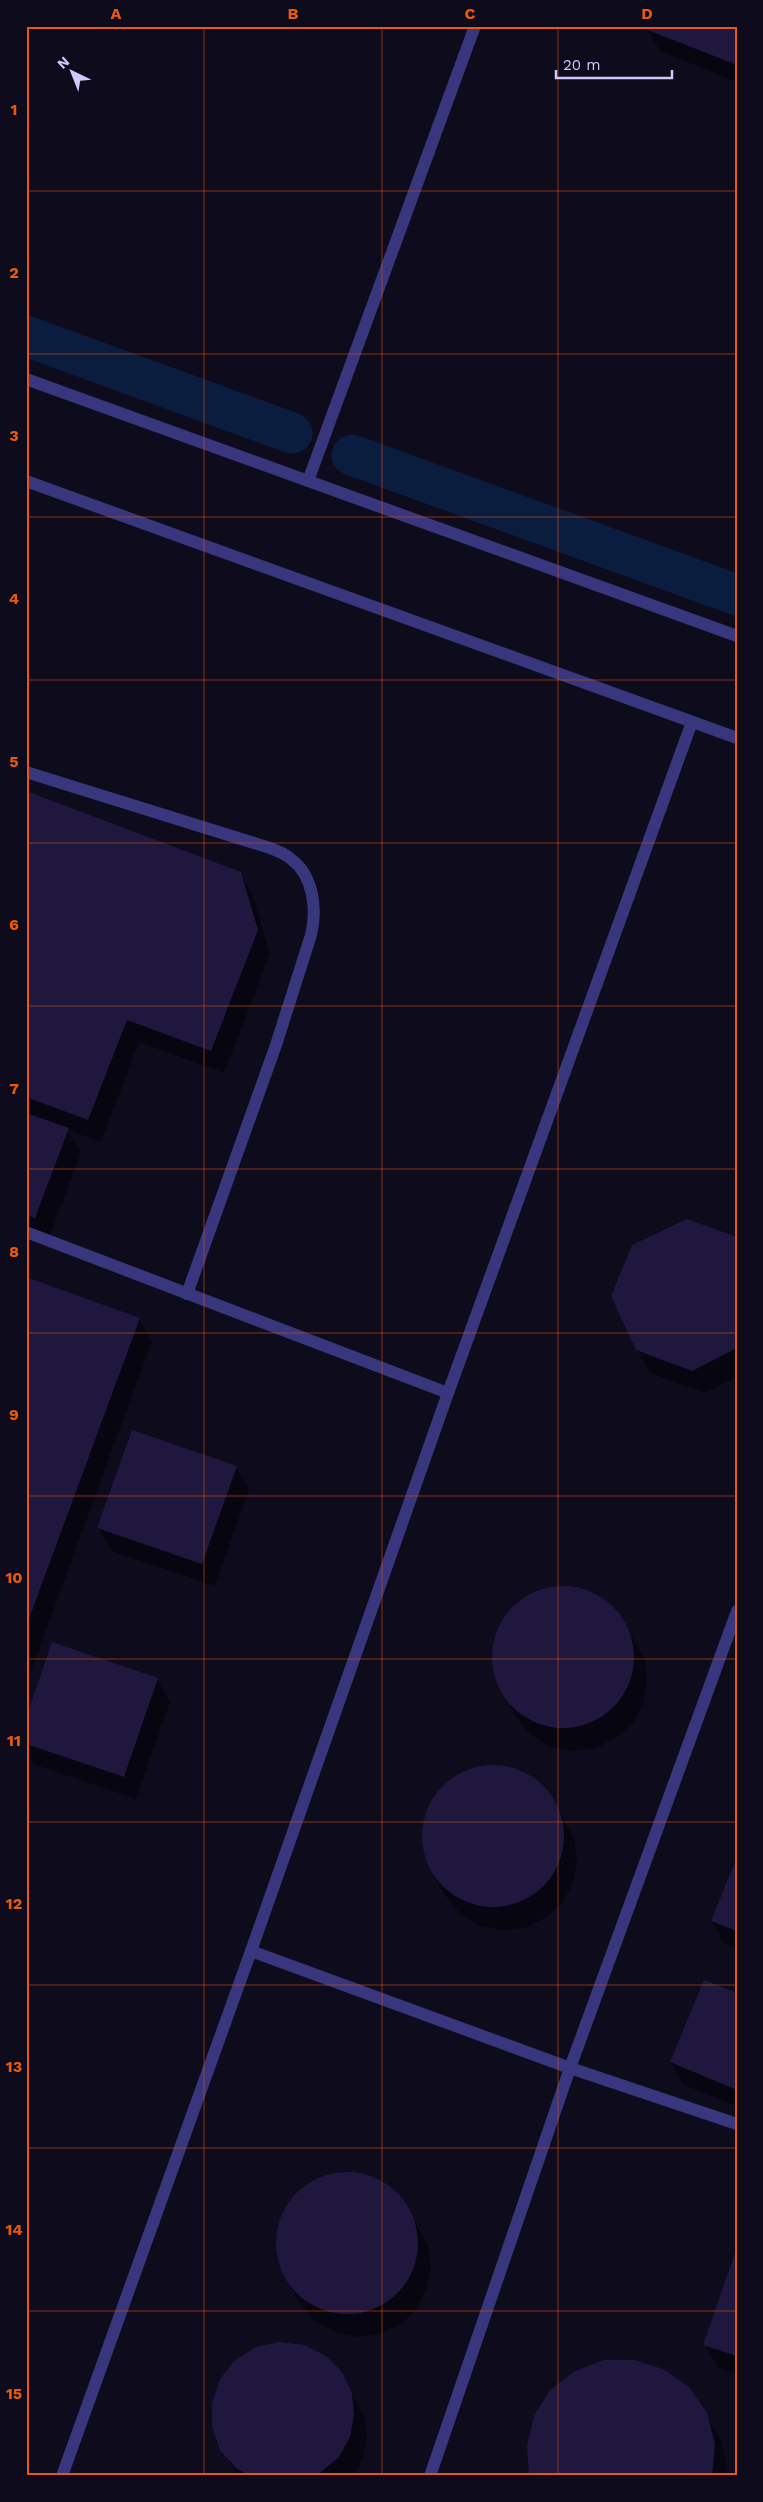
<svg xmlns="http://www.w3.org/2000/svg" width="763" height="2502" font-family="'Work Sans',sans-serif">
<style>
.shadow{fill:#0007}
.lines{fill:none;stroke-linecap:round;stroke-linejoin:round}
.canal{stroke:#0a1d3e;stroke-width:41}
.building{fill:#1f173e}
.minor{stroke:#38367d;stroke-width:12}
.grid{fill:none;stroke:#e8590c;stroke-width:1;stroke-opacity:0.55}
.neatline{fill:none;stroke:#e8590c;stroke-width:2}
.grid-label{font-size:16px;text-anchor:middle;font-weight:bold;fill:#e8590c}
</style>
<rect width="100%" height="100%" fill="#0e0b1d"/>
<!-- shadow -->
<g class="shadow">
<path d="M737,26V82L660,51L647,29Z"/>
<path d="M26,793L240,873L253,896L270,954L224,1073L139,1042L101,1142L68,1130L81,1152L48,1240L26,1232Z"/>
<path d="M737,1238V1377L705,1393L650,1373L637,1349Z"/>
<path d="M26,1278L139,1319L152,1341L26,1685Z"/>
<path d="M236,1467L249,1490L215,1586L111,1551L98,1528Z"/>
<path d="M560,1587L584,1590L605,1600L621,1616L645,1660L647,1682L643,1704L633,1723L616,1738L596,1748L573,1751L551,1747L531,1735L516,1716L502,1692L494,1670V1646L501,1624L517,1604L537,1592Z"/>
<path d="M157,1679L170,1702L136,1799L33,1764L26,1753V1722Z"/>
<path d="M490,1766L513,1769L535,1779L551,1796L574,1839L577,1861L573,1883L562,1903L545,1918L525,1928L503,1930L481,1926L460,1914L445,1895L432,1872L424,1849L423,1825L431,1803L446,1784L466,1771Z"/>
<path d="M737,1860V1948L725,1944L712,1921Z"/>
<path d="M737,1994V2106L684,2085L671,2062Z"/>
<path d="M344,2172L367,2175L389,2186L404,2202L428,2246L431,2268L426,2289L416,2310L400,2325L379,2334L357,2337L335,2332L314,2320L299,2301L285,2278L277,2256V2232L285,2209L300,2191L320,2178Z"/>
<path d="M737,2253V2374L718,2367L705,2345Z"/>
<path d="M341,2373L364,2416L367,2438L362,2460L354,2476H238L222,2449Z"/>
<path d="M705,2414L722,2442L729,2476H530Z"/>
</g>
<g class="lines">
<!-- canal -->
<g class="canal">
<path d="M26,336L292,433"/>
<path d="M352,455L737,595"/>
</g>
</g>
<!-- building -->
<g class="building">
<path d="M646,26H737V65L645,29Z"/>
<path d="M26,791L241,872L258,930L211,1051L127,1020L88,1120L26,1097Z"/>
<path d="M26,1113L69,1128L35,1218L26,1215Z"/>
<path d="M687,1219L737,1237V1348L692,1371L636,1350L611,1296L632,1245Z"/>
<path d="M26,1277L140,1318L26,1627Z"/>
<path d="M132,1430L237,1466L202,1564L97,1528Z"/>
<circle cx="563" cy="1657" r="71"/>
<path d="M52,1642L158,1678L124,1777L26,1744V1718Z"/>
<circle cx="493" cy="1836" r="71"/>
<path d="M737,1857V1931L711,1921Z"/>
<path d="M704,1980L737,1993V2090L670,2062Z"/>
<circle cx="347" cy="2243" r="71"/>
<path d="M736,2250H737V2356L703,2345Z"/>
<path d="M280,2342L304,2345L326,2356L342,2372L352,2393L354,2415L350,2437L339,2457L316,2476H249L236,2468L220,2450L212,2427V2403L220,2379L235,2360L256,2347Z"/>
<path d="M604,2360H634L663,2369L689,2387L707,2413L715,2444L712,2476H529L527,2446L534,2416L550,2390L575,2371Z"/>
</g>
<g class="lines">
<!-- minor -->
<g class="minor">
<path d="M26,379L737,636"/>
<path d="M26,481L737,738"/>
<path d="M308,481L475,26"/>
<path d="M26,772L270,848C277,851 286,854 291,859C314,876 317,910 311,935L276,1045L187,1294"/>
<path d="M26,1232L448,1393"/>
<path d="M251,1951L570,2068L737,2124"/>
<path d="M62,2476L251,1951L448,1393L692,722"/>
<path d="M430,2476L570,2068L737,1611"/>
</g>
</g>
<!-- grid -->
<path class="grid" d="M204,26V2476M382,26V2476M558,26V2476M26,191H737M26,354H737M26,517H737M26,680H737M26,843H737M26,1006H737M26,1169H737M26,1333H737M26,1496H737M26,1659H737M26,1822H737M26,1985H737M26,2148H737M26,2311H737"/>
<!-- border -->
<rect width="763" height="2502" fill="none" stroke="#0e0b1d" stroke-width="55"/>
<!-- north arrow -->
<g transform="translate(72 72) rotate(317)" stroke="#0e0b1d" stroke-width="4" paint-order="stroke">
<path d="M0-4L9 19L0 12L-9 19Z" fill="#cec8ff"/>
<text y="-8" font-size="14" font-weight="bold" text-anchor="middle" fill="#cec8ff">N</text>
</g>
<!-- scale -->
<path d="M556 70v8h116v-8" fill="none" stroke="#cec8ff" stroke-width="2.5"/>
<text x="563" y="70" font-size="15" fill="#cec8ff" stroke="#0e0b1d" stroke-width="4" paint-order="stroke">20 m</text>
<rect x="28" y="28" width="708" height="2446" class="neatline"/>
<g class="grid-label">
<text x="116" y="19">A</text>
<text x="293" y="19">B</text>
<text x="470" y="19">C</text>
<text x="647" y="19">D</text>
<text x="14" y="115">1</text>
<text x="14" y="278">2</text>
<text x="14" y="441">3</text>
<text x="14" y="604">4</text>
<text x="14" y="767">5</text>
<text x="14" y="930">6</text>
<text x="14" y="1094">7</text>
<text x="14" y="1257">8</text>
<text x="14" y="1420">9</text>
<text x="14" y="1583">10</text>
<text x="14" y="1746">11</text>
<text x="14" y="1909">12</text>
<text x="14" y="2072">13</text>
<text x="14" y="2235">14</text>
<text x="14" y="2399">15</text>
</g>
</svg>
